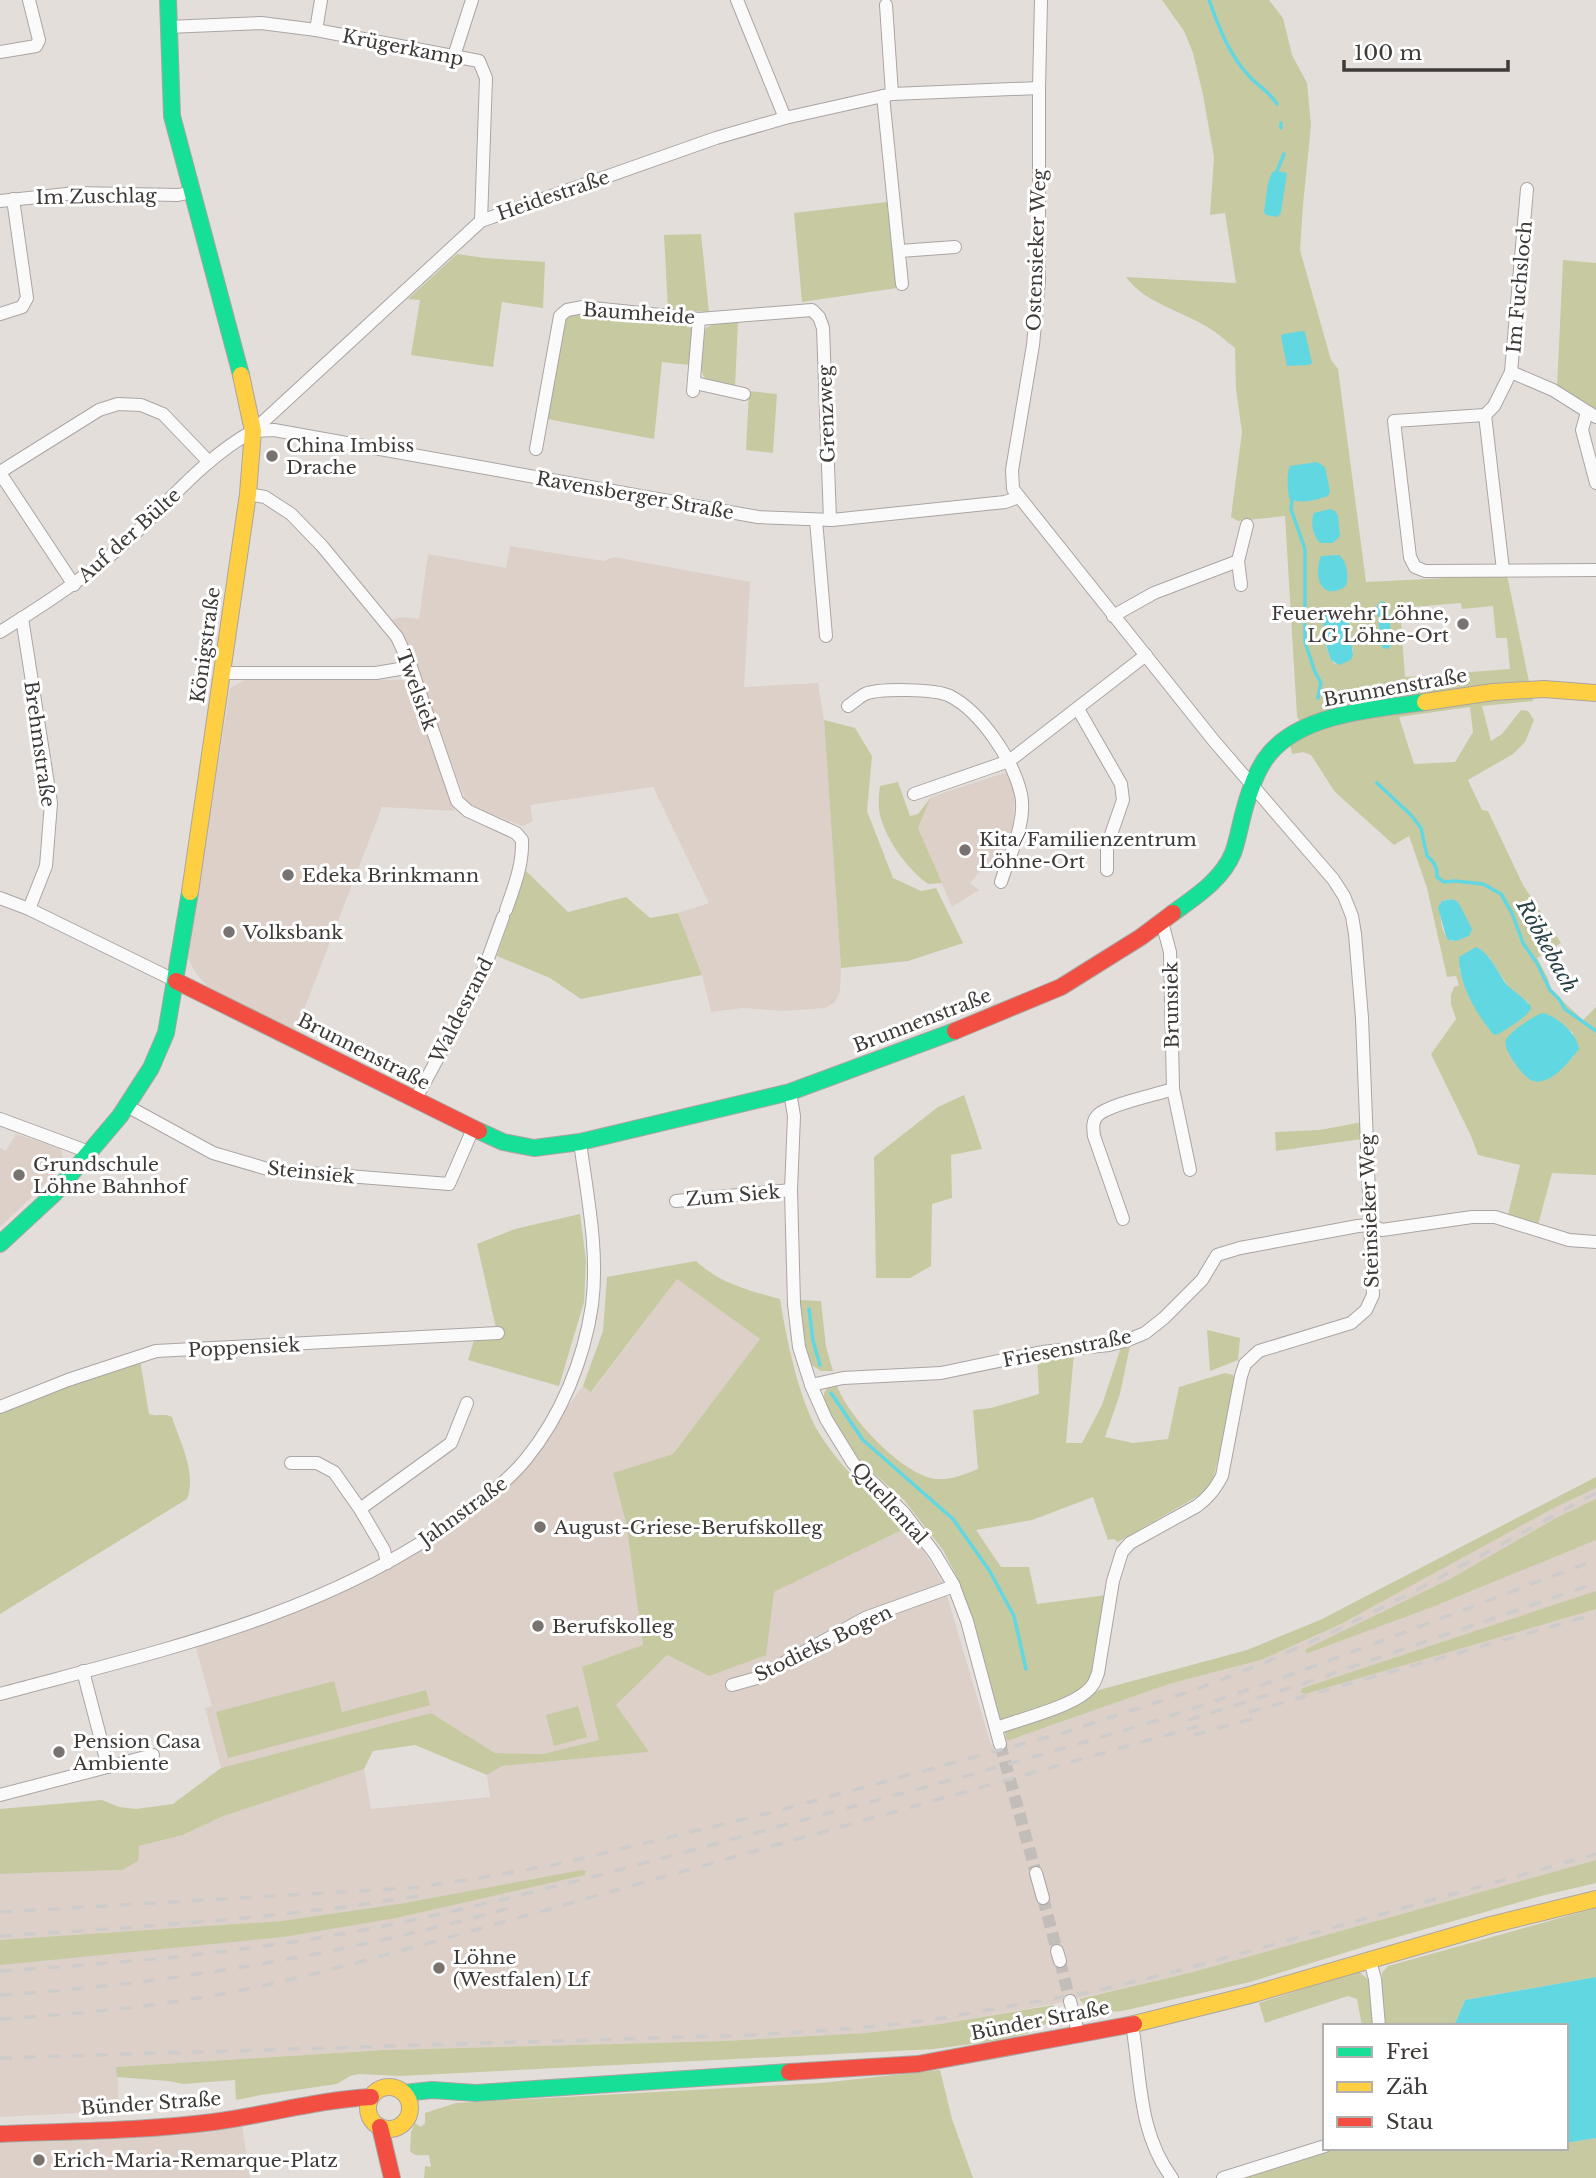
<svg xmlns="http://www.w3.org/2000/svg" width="1596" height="2178" font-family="'Libre Baskerville',serif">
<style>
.built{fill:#dcd0c9}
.green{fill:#c7c9a1;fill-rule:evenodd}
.water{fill:#61d7e1}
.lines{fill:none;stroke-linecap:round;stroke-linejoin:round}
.stream{stroke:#61d7e1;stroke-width:3.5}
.street-tunnel{stroke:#c3bdba;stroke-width:12;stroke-dasharray:12 6;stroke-linecap:butt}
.street-casing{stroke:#aaa5a3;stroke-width:14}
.fast-casing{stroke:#aaa5a3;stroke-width:18}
.slow-casing{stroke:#aaa5a3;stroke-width:18}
.jam-casing{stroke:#aaa5a3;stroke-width:18}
.street{stroke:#fbfafa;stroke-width:12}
.fast{stroke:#16e098;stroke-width:16}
.slow{stroke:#ffcf43;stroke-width:16}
.jam{stroke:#f24e42;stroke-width:16}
.rail{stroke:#cecccb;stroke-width:3.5;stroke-dasharray:12 12;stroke-linecap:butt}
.poi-dot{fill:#787371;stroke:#fff;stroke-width:2.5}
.labels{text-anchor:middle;stroke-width:6;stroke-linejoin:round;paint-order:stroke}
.street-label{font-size:19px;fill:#3e3a38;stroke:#fff}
.poi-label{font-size:19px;fill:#3e3a38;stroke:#fff;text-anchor:start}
.water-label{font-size:21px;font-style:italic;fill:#284245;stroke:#fff}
</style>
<rect width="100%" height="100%" fill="#e4dedb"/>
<!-- built -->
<g class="built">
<path d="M510,546L604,561L614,557L750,582L744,687L818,683L824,720L841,968L840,992L834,1003L825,1008L783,1011L743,1008L711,1012L702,975L678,913L709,903L653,787L530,805L533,821L523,826L476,808L465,799L412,654L389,620L402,617L419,619L428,554L506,568Z"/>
<path d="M249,678L403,680L414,688L455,811L382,807L295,1033L207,986L195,972L188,958L230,688Z"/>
<path d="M1004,773L1009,775L1015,794L1013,826L997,866L986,864L970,883L979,890L952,907L918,828L931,797Z"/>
<path d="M16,1134L61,1149L64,1162L37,1192L0,1227V1148L6,1151Z"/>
<path d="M677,1279L760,1339L673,1454L613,1473L626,1523L643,1645L599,1740L543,1754L495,1753L431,1713L221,1768L205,1708L212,1706L195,1645L302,1608L336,1594L448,1531L552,1427L583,1386L592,1392Z"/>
<path d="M1596,1488V1860L1193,1972L1054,2004L940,2024L865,2033L724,2041L383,2050L117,2067L119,2111L0,2117V1874L122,1870L139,1846L183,1835L221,1817L364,1769L371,1809L490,1797L487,1775L502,1766L648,1752L615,1705L667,1655L709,1676L774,1592L908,1527L943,1582L991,1745L1007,1741L1169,1684L1261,1660L1341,1624L1552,1509Z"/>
<path d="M242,2125L250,2178H0V2143Z"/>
</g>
<!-- green -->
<g class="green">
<path d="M1162,0H1269L1283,18L1292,55L1307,83L1311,125L1303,205L1300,250L1331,360L1338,369L1366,582L1507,575L1533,701L1482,706L1491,741L1502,734L1521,710L1528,711L1534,720L1525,742L1513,754L1468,780L1482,810L1488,811L1523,885L1561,943L1537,958L1548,979L1551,990L1583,1020L1596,1007V1175L1552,1173L1538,1225L1508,1215L1520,1165L1478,1155L1471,1136L1431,1054L1456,1019L1451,1004V995L1454,987L1459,985L1456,976L1447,977L1427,888L1409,836L1394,845L1335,792L1311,755L1303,752L1292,754L1290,744L1307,735L1297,716L1285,516L1238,521L1231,517L1242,432L1236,389L1235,348C1225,340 1215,331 1204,325C1178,310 1144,302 1126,277L1236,283L1225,213L1210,215L1214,157L1203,95L1193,53L1184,31ZM1461,603L1462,609L1493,606L1496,638H1507L1510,669L1405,677L1400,608ZM1345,613L1353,651L1335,664L1331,660L1326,646ZM1470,707L1473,732L1455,762L1414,764L1399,717ZM1452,899L1469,936C1465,937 1457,941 1453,941C1441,940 1438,909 1442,901ZM1488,956L1510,989L1529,1003L1524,1016L1496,1035L1470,998L1459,968ZM1565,1027L1573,1033L1574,1056L1552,1077L1507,1038Z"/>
<path d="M887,202L897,288L802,302L794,213Z"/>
<path d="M701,234L709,312L668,309L664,235Z"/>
<path d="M457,254L485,258L545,262L543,308L502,302L493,367L411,355L420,300L408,299Z"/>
<path d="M1563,260L1596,263V413L1557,388Z"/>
<path d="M586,313L685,322L692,329L689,365L662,362L654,439L547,419L565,318L571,314Z"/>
<path d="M738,322L735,388C727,385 713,384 706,379C697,373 703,337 706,328L716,323Z"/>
<path d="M749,391L777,394L773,453L746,450Z"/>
<path d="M824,720L855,728L872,756L867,811L893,878L921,891L936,888L963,943L908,961L841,968Z"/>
<path d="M898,782L910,816L918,814L931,797L918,828L942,883L928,884C907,869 882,835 879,809C878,801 879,793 880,786Z"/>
<path d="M526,871L568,912L626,897L650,918L678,913L702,975L581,999L550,978L497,956Z"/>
<path d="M964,1095L982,1149L951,1155L952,1198L932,1204L931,1266L910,1278H876L874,1157L938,1107Z"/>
<path d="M1362,1122V1139L1276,1151L1275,1132L1320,1130Z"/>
<path d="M580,1214L586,1261L584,1302L559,1386L468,1360L474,1340H495L496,1328L477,1244L515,1229Z"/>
<path d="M696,1261C719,1283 750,1291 780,1299C786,1338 799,1400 819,1433C842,1470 875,1499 908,1527L774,1592L766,1655L709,1676L667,1655L616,1705L649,1752L502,1766L487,1775L415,1745L373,1751L364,1769L221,1817L183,1835L139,1846L138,1861L122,1870L0,1874V1809L102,1800L119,1807L136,1809L173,1804L221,1768L431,1713L495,1753L543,1754L599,1740L582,1667L643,1645L626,1523L613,1473L673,1454L760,1339L677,1279L591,1392L583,1386L603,1331L607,1277Z"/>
<path d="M800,1300L821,1301L826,1347L833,1371H821L810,1364L801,1324Z"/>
<path d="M1207,1330L1240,1338L1238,1360L1210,1371Z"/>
<path d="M1130,1346L1120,1394L1105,1437L1133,1443L1168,1439L1179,1387L1225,1373L1233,1375L1236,1382L1213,1480L1205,1492L1118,1542L1114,1539L1108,1540L1093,1497L1032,1520L976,1530L1001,1567H1029L1037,1604L1107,1595L1095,1669L1089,1682L1078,1694L999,1721L957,1577L943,1550L921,1522L904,1500L860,1461L829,1412L824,1400V1393L827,1388L836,1383C846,1415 902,1475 936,1479C952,1480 963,1475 978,1469L973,1410L991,1408L1039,1394L1037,1357L1074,1353L1066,1443H1082L1102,1405L1121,1347Z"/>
<path d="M140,1360L149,1414C157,1417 164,1413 172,1417C180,1443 197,1472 187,1499L0,1614V1410Z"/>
<path d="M1596,1477V1488L1552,1509L1341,1624L1261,1660L1169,1684L1007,1741L1005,1733L1008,1728L1083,1701L1099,1690L1247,1650L1320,1620Z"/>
<path d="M1596,1499V1540L1432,1607L1308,1653L1305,1652L1306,1649L1452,1578L1556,1518Z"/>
<path d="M1596,1591V1609L1305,1694L1300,1692L1303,1688Z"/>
<path d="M334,1681L342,1712L426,1690L430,1705L228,1758L216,1712Z"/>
<path d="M578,1706L587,1737L554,1746L546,1715Z"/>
<path d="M1596,1860V1883L1541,1896L1373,1944L1250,1982L1122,2011L1097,2013L1088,2008L1079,1999L1193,1972Z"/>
<path d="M582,1870L586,1871L585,1875L396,1918L283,1937L0,1965V1940L282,1921L399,1904Z"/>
<path d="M1596,1908V1977L1465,2000L1454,2026H1362L1357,1999L1348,1996L1265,2023L1259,2003L1358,1971L1382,1991V1973L1388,1966Z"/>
<path d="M1054,2005C1053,2012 1049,2022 1042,2027C1029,2038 955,2046 934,2049L400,2076L359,2074L350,2076L337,2084L261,2095L236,2100L235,2080L183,2084L168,2081L117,2077L116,2067L383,2050L724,2041L865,2033L940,2024Z"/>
<path d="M940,2070L952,2119L973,2178H424L425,2166L431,2167L429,2155C422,2155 415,2157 410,2151L411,2132L415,2123L421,2127L425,2123V2113L456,2103L821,2083Z"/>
<path d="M1596,2138V2178H1229L1325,2148H1566V2143Z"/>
</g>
<!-- water -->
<g class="water">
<path d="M1277,171L1287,173L1281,212L1278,217L1266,215L1264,212L1268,183L1272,172Z"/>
<path d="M1303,331L1305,332L1312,363L1309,365L1287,366L1281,336L1283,334Z"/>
<path d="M1317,462L1325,467L1330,491L1328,496C1315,500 1301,505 1289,498C1288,488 1286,475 1290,466Z"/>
<path d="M1330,509L1335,511L1338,516L1340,536L1333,543H1320C1313,536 1310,522 1314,513Z"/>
<path d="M1339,555C1347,561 1349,576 1346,586C1321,603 1313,576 1321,556Z"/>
<path d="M1383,601L1388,605L1392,644L1388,649L1383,648L1381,644L1377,606L1379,603Z"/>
<path d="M1329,608L1345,613L1348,619L1353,655L1351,660L1339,665L1331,660C1326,645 1318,622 1329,608Z"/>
<path d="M1452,899L1458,902L1472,929L1469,936L1456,941L1448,940L1446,936L1438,908L1442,901Z"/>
<path d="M1476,947C1490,953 1498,973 1507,985C1512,990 1531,1003 1531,1008C1530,1015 1503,1032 1496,1035L1493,1034C1476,1013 1459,985 1459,957Z"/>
<path d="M1542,1013C1557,1016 1577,1033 1579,1049C1570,1060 1557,1078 1542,1081C1539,1082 1535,1082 1531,1080C1523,1076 1502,1049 1506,1040C1510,1031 1533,1017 1542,1013Z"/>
<path d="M1596,1977V2138L1566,2143V2026H1454L1465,2000Z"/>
</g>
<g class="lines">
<!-- stream -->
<g class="stream">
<path d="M1209,0C1219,28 1229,55 1250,77C1260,88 1268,90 1277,104"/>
<path d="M1281,123V128"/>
<path d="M1277,171L1284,154"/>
<path d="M1292,500L1291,509L1305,549V642L1315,672L1321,683L1318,698"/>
<path d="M1377,783L1411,815L1421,828L1427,856C1435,862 1438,868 1437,877L1444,882L1455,881L1483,884L1501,894L1512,913L1523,943L1537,963L1550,990L1559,999L1565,1009L1596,1031"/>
<path d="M809,1309L813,1341L820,1365"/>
<path d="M831,1393L863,1440L953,1519L989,1570L1014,1616L1026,1669"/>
</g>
<!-- street-tunnel -->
<g class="street-tunnel">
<path d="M1000,1744L1036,1873"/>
<path d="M1043,1898L1057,1951"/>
<path d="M1060,1961L1070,2001"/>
</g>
<defs>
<g id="street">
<path d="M737,0L785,118"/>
<path d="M886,5L892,94"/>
<path d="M168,27L261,23L316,30L479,61L486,78L481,221"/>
<path d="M316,30L321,0"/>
<path d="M0,52L36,46L39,40L29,0"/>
<path d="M454,56L472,0"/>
<path d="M883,96L902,284"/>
<path d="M1527,189L1511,372L1553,390L1596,417"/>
<path d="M0,201L76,193L178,195L192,192"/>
<path d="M900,251L955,247"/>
<path d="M0,314L22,307L27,298L13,199"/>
<path d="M1511,372L1494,406L1485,415L1394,421L1410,557L1415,567L1425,571L1596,570"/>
<path d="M695,383L744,394"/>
<path d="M693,391L699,319"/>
<path d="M1587,412L1582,430L1596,483"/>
<path d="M1485,415L1503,570"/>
<path d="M253,431L274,430L758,517L832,520L1005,502L1019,497"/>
<path d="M536,449L560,316L567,310L583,307L699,319L812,310L819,317L823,328L830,520"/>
<path d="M0,472L99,410L118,404L141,405L163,414L209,462"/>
<path d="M0,473L74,585"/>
<path d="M248,494L265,497L291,514L322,546L397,637L411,667L457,801L468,811L516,833L522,840C523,865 514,887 506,910"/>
<path d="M816,520L826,636"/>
<path d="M1238,561L1241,585"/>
<path d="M1113,616L1154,593L1238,561L1247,525"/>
<path d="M22,618L51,803L46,866L29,909"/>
<path d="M0,632C45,604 88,576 127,541C168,503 204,458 253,431L481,221L716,138L785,118L892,94L1039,88"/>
<path d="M222,673H376L411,667"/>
<path d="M848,706C853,703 859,697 865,694C880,688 936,689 950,696C981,712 1013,760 1021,794C1027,822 1009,856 1001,882"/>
<path d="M1078,709L1121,784L1123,800L1107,846V870"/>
<path d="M914,794L1009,761L1146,655"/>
<path d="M0,898L29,909L176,981"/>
<path d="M1162,922L1170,952L1173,1089L1190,1170"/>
<path d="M790,1092L794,1116L791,1190L794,1304L799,1347L811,1385L826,1419L853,1463L904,1513L935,1554L953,1584L967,1621L1000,1744"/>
<path d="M415,1100L470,999L486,964L503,917"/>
<path d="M127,1106L213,1153L271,1170L449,1184L473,1129"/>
<path d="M0,1119L89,1152"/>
<path d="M676,1201L791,1190"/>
<path d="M1123,1219L1094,1136C1093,1128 1092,1121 1098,1115C1110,1104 1155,1095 1173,1089"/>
<path d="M811,1385L843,1378L941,1373L1042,1352L1109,1345L1128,1340L1145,1333L1164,1318L1202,1280L1217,1255L1240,1248L1358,1226L1370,1225L1382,1230L1472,1217H1495L1569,1240L1596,1242"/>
<path d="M0,1407L68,1380L156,1351L498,1333"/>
<path d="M291,1463H317L334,1472L360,1509L384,1550L387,1563"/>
<path d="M360,1509L451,1443L467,1403"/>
<path d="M83,1671L108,1767"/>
<path d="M732,1685L757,1678L865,1618L954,1586"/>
<path d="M0,1694C159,1651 327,1615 462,1515C485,1498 508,1481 526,1459C561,1416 584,1360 592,1305C599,1251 587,1195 580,1142"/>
<path d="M996,1728C1019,1720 1069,1707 1086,1692C1093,1687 1095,1681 1098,1673L1113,1581L1122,1552L1130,1543L1197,1506C1209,1497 1215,1489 1222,1476L1241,1376L1245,1364L1259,1351L1351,1323L1366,1310L1373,1295L1362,1018L1355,934L1352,916L1344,896L1333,879L1214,741L1013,489L1012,470L1033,345L1039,280V88L1041,0"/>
<path d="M0,1795L153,1755"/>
<path d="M1036,1873L1043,1898"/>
<path d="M1057,1951L1060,1961"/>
<path d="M1370,1961L1375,1979L1379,2026"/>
<path d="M1070,2001L1079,2036"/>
<path d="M1132,2024C1141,2077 1138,2133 1172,2178"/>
<path d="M1223,2178L1325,2146"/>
</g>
<g id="fast">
<path d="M168,0L172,116L241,375"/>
<path d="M1173,913C1195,897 1222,880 1233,853C1236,845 1238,836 1240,827C1245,805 1254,771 1270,753C1304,713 1376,709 1425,702"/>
<path d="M479,1131L503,1142L534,1148L580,1142L790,1092L955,1031"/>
<path d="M0,1244L54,1194L120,1116L151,1068L166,1033L190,892"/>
<path d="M404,2093L432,2090L476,2093L789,2072"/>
</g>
<g id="slow">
<path d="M1425,702L1493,692L1544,689L1596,693"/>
<path d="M190,892L248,494L253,431L241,375"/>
<path d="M1134,2024L1250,1995L1491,1925L1596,1899"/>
<circle cx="389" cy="2108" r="21"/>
</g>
<g id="jam">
<path d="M176,981L479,1131"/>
<path d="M955,1031L1061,987L1141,937L1173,913"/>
<path d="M789,2072L918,2064L1134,2024"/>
<path d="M380,2127L392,2178"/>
<path d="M0,2134C71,2131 142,2131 213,2122C266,2115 317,2100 371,2097"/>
</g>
</defs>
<!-- street casing -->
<use href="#street" class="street-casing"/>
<!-- fast casing -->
<use href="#fast" class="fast-casing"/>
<!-- slow casing -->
<use href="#slow" class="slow-casing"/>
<!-- jam casing -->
<use href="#jam" class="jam-casing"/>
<!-- street -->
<use href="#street" class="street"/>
<!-- fast -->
<use href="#fast" class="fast"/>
<!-- slow -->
<use href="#slow" class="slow"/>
<!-- jam -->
<use href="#jam" class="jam"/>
<!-- rail -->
<g class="rail">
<path d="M1249,1712L1596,1614"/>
<path d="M1188,1720L1299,1685L1596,1583"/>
<path d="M1194,1735L1262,1716"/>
<path d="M0,1912L410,1888L485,1877L563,1863L773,1812L1066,1732L1197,1689L1264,1663L1339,1629L1417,1590L1596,1493"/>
<path d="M0,1936C142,1927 284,1918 425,1895"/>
<path d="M0,1971C122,1963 243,1953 363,1930C499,1904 633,1866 766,1830C913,1790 1062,1752 1206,1704C1337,1660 1466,1608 1596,1560"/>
<path d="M0,1995C172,1984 343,1954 510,1908"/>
<path d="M0,2019C76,2014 152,2007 227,1993C292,1981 355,1963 418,1946L1202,1725"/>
<path d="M0,2058L753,2035L860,2028L937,2019L1096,1991L1189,1968L1596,1854"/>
</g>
</g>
<!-- markers -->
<g class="poi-dot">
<circle cx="272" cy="456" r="7"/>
<circle cx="1463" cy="624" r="7"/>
<circle cx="965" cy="850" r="7"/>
<circle cx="288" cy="875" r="7"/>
<circle cx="229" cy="932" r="7"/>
<circle cx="19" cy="1175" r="7"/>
<circle cx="540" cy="1527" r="7"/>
<circle cx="538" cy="1626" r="7"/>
<circle cx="59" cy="1752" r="7"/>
<circle cx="439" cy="1968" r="7"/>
<circle cx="39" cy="2160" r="7"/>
</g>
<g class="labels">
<!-- street labels -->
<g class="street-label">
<text transform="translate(403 47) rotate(11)" y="7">Krügerkamp</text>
<text transform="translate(553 195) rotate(-19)" y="7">Heidestraße</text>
<text transform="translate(96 196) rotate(-1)" y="7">Im Zuschlag</text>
<text transform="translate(1036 250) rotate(-88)" y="7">Ostensieker Weg</text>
<text transform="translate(1519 287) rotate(-85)" y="7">Im Fuchsloch</text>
<text transform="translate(639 313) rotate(4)" y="7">Baumheide</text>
<text transform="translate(826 414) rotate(-92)" y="7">Grenzweg</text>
<text transform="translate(635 495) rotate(10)" y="7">Ravensberger Straße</text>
<text transform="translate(129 535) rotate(-42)" y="7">Auf der Bülte</text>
<text transform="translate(205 645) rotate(-82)" y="7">Königstraße</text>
<text transform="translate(1395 687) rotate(-10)" y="7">Brunnenstraße</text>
<text transform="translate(417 690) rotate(70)" y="7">Twelsiek</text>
<text transform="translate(40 744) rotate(82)" y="7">Brehmstraße</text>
<text transform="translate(1171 1005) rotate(-91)" y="7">Brunsiek</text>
<text transform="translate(461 1010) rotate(-63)" y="7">Waldesrand</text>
<text transform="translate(922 1020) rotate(-21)" y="7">Brunnenstraße</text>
<text transform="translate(364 1051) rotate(27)" y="7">Brunnenstraße</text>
<text transform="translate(311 1172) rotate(6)" y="7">Steinsiek</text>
<text transform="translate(733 1195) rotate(-5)" y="7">Zum Siek</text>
<text transform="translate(1369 1211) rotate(-92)" y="7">Steinsieker Weg</text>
<text transform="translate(244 1347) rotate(-3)" y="7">Poppensiek</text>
<text transform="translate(1067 1348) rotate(-11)" y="7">Friesenstraße</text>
<text transform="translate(890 1503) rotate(48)" y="7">Quellental</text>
<text transform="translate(463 1511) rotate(-36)" y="7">Jahnstraße</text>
<text transform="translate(823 1643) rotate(-26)" y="7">Stodieks Bogen</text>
<text transform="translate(1040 2020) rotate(-11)" y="7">Bünder Straße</text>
<text transform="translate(151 2103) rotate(-4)" y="7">Bünder Straße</text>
</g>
<!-- poi labels -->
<g class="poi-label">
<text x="286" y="452">China Imbiss<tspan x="286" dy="22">Drache</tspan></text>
<text x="1449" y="620" text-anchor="end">Feuerwehr Löhne,<tspan x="1449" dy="22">LG Löhne-Ort</tspan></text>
<text x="979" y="846">Kita/Familienzentrum<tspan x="979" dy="22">Löhne-Ort</tspan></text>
<text x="302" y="882">Edeka Brinkmann</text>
<text x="243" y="939">Volksbank</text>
<text x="33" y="1171">Grundschule<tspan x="33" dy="22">Löhne Bahnhof</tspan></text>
<text x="554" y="1534">August-Griese-Berufskolleg</text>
<text x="552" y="1633">Berufskolleg</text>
<text x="73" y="1748">Pension Casa<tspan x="73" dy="22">Ambiente</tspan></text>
<text x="453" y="1964">Löhne<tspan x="453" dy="22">(Westfalen) Lf</tspan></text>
<text x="53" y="2167">Erich-Maria-Remarque-Platz</text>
</g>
<!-- water labels -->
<g class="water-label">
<text transform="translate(1547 946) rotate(61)" y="7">Röbkebach</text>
</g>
</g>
<!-- legend -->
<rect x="1323" y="2024" width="245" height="126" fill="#ffffff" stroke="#b2b0af" stroke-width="2"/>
<rect x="1337" y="2047" width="35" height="10" fill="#16e098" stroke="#b2b0af" stroke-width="2"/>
<text x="1386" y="2059" font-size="21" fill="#3e3a38">Frei</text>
<rect x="1337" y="2082" width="35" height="10" fill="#ffcf43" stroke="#b2b0af" stroke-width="2"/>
<text x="1386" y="2094" font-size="21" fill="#3e3a38">Zäh</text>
<rect x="1337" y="2117" width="35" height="10" fill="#f24e42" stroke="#b2b0af" stroke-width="2"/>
<text x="1386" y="2129" font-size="21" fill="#3e3a38">Stau</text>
<!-- scale -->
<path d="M1344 60v10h164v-10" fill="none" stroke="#3e3a38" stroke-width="3.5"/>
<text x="1354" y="60" font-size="21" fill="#3e3a38" stroke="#ffffff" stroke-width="5" paint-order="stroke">100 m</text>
</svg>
